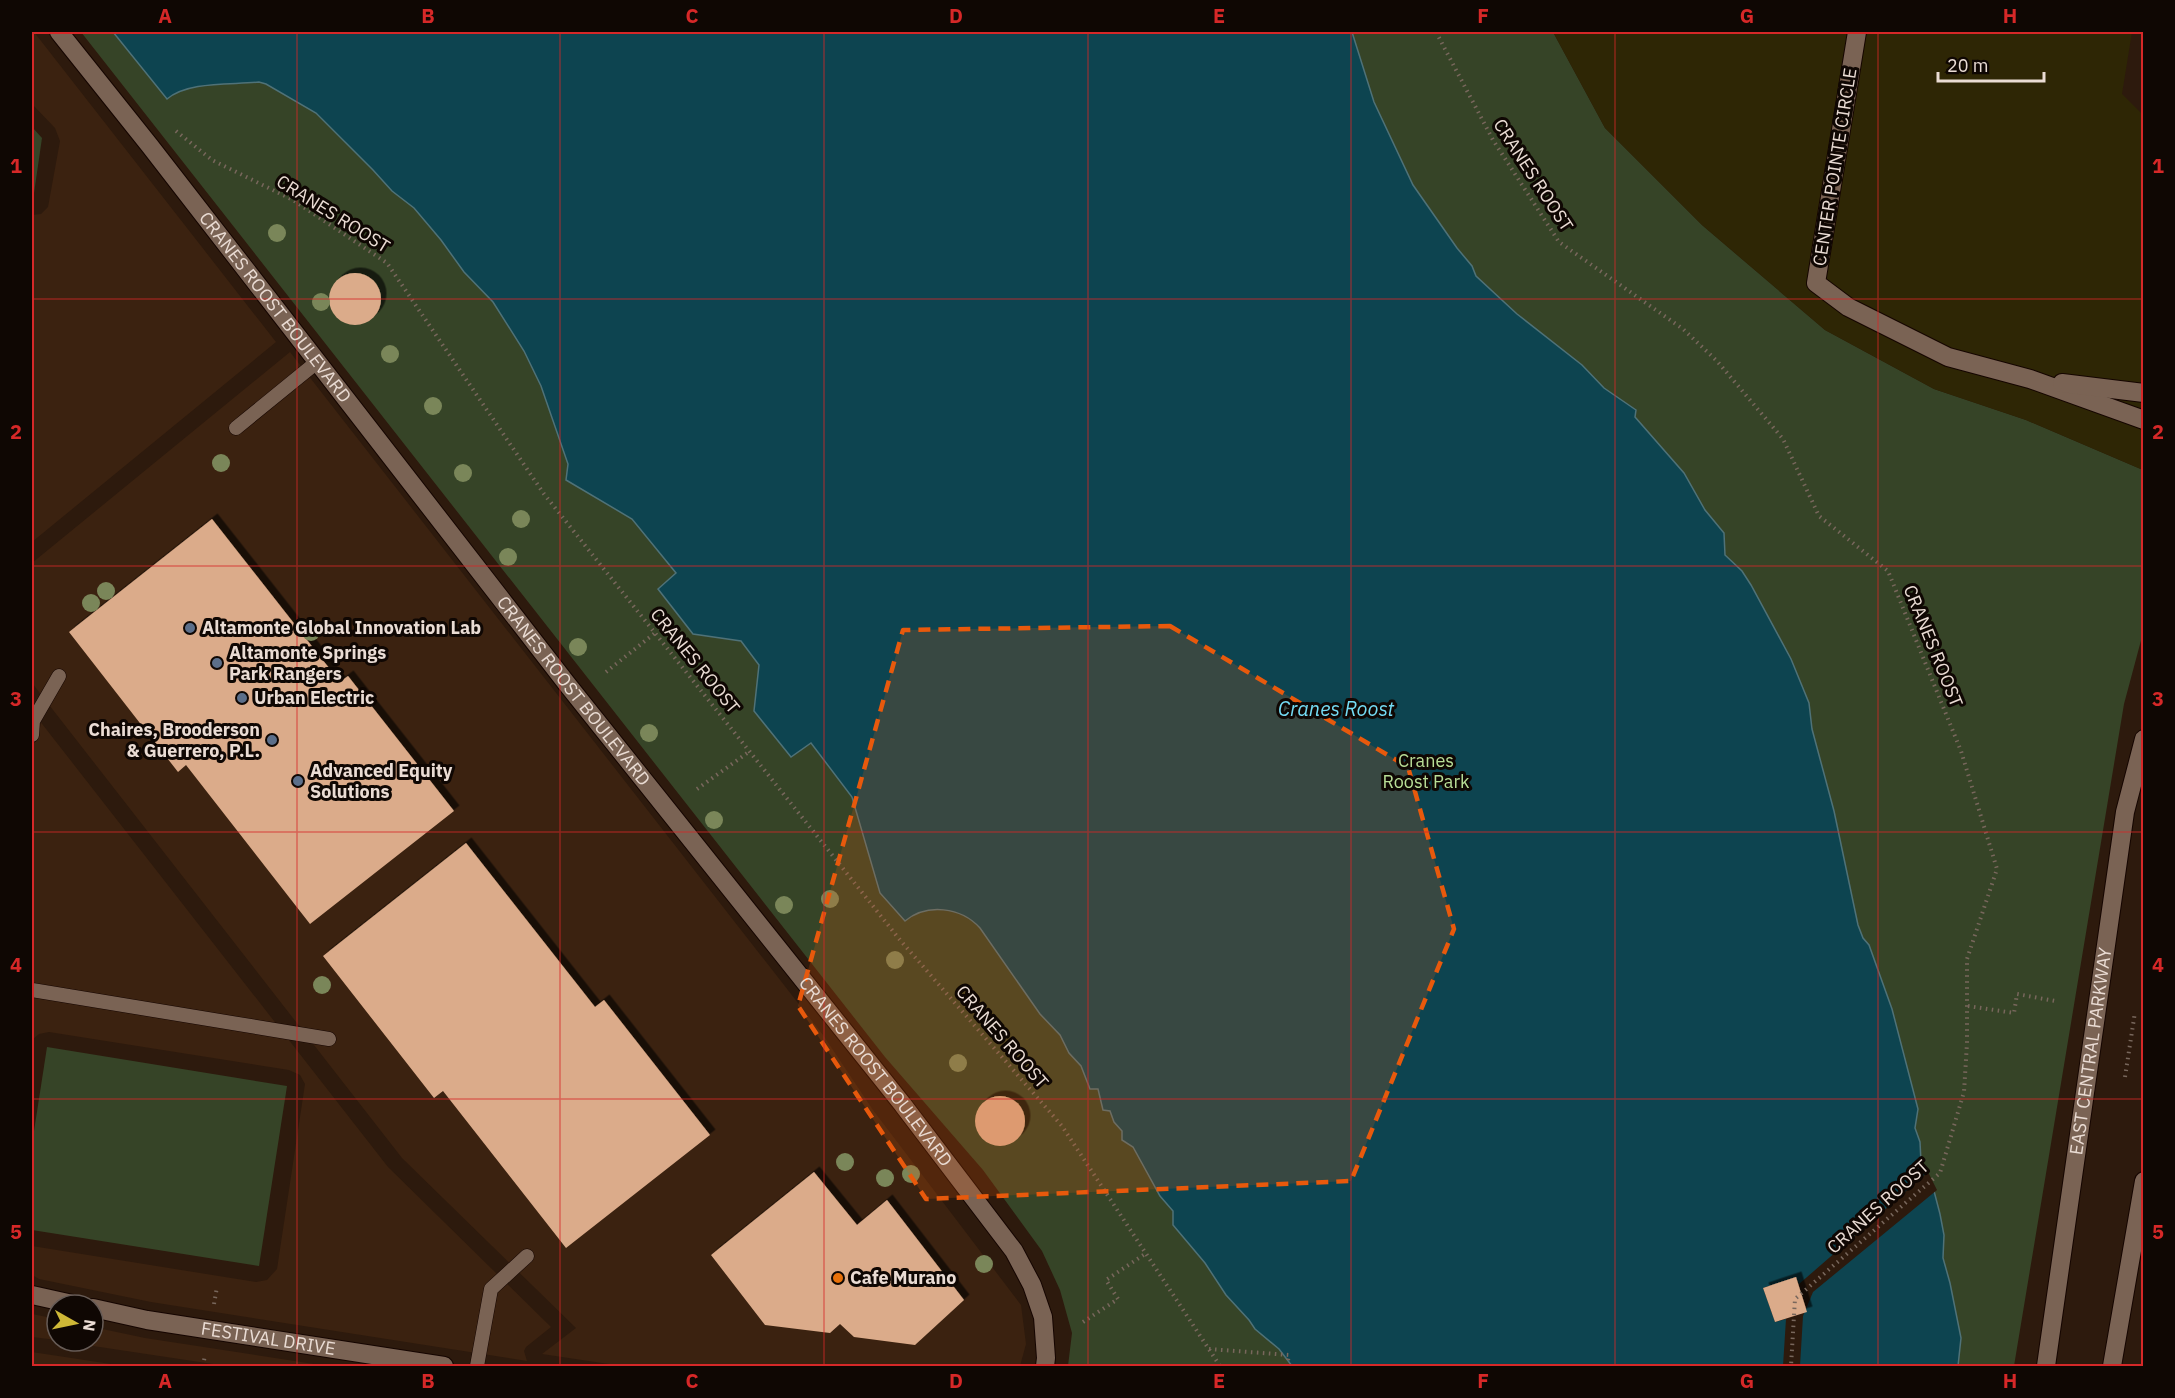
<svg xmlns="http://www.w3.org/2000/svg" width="2175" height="1398" font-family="'IBM Plex Sans',sans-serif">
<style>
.built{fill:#3b2210}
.green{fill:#364427}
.sand{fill:#2e2605}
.water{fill:#0d4450;stroke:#4f7278;stroke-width:1.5}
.pier{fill:#2d1a0d}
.building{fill:#dbab8a;filter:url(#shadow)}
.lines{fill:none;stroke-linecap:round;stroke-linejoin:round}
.lane-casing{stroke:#150500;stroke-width:15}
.street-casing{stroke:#150500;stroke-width:20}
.secondary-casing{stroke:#150500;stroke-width:20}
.path{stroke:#78675c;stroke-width:4;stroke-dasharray:1.5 4.5;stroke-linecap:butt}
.lane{stroke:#7a6354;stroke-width:14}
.street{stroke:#7a6354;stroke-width:18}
.secondary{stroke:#7a6354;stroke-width:18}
.tree{fill:#7a8659}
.marked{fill:#e8590c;fill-opacity:0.2;stroke:#e8590c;stroke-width:4.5;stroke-dasharray:12 8;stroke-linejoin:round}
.grid{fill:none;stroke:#d62828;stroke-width:1.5;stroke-opacity:0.55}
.service-dot{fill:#5c6f8a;stroke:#0f0703;stroke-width:2}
.food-dot{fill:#e8710a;stroke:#0f0703;stroke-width:2}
.labels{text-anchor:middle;stroke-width:6;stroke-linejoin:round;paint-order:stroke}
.street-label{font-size:18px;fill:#eadcd4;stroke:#0f0703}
.poi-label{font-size:18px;font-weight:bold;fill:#eadcd4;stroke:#0f0703;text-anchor:start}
.park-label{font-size:18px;fill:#b9de97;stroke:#0f0703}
.water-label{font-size:20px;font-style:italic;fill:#74dcf4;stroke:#0f0703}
.neatline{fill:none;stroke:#d62828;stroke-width:2}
.grid-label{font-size:20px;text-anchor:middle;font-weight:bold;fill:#d62828}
</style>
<defs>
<filter id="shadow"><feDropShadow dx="5.5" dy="-5.5" stdDeviation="0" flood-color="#0009"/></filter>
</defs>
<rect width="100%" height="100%" fill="#2d1a0d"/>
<!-- built -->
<g class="built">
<path d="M32,32H34L276,342L32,542V215L41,214L48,207L60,141L55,128L32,104Z"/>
<path d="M290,352L823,1035L873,1110L1021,1305L1026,1344L1020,1366H622L542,1354L576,1328L402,1158L32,683V563Z"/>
<path d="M32,711L388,1167L551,1327L526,1347L524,1351L527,1361L151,1302L39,1279L32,1275V1246L256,1282L267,1280L277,1269L305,1084L300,1075L289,1070L49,1032L39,1034L32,1040Z"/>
<path d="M32,1314L57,1319V1340L32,1337Z"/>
<path d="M93,1327L145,1338L327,1366H226L60,1341H93Z"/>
<path d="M32,1352L124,1366H32Z"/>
</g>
<!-- green -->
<g class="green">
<path d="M81,32H1553L1605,128L1702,225L1825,330L1934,389L2026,420L2143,470V633L2124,704L2014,1366H1068L1072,1333L1060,1290L1042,1251L983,1170L885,1057Z"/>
<path d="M32,127L42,138L33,200H32Z"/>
<path d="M47,1047L287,1086L259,1266L32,1230V1144Z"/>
</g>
<!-- sand -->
<path class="sand" d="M1553,32H2132L2122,94L2143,115V470L2026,420L1934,389L1825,330L1702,225L1605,128Z"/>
<!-- water -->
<path class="water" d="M113,32H1352L1374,102L1413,185L1457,248L1472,266L1476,276L1517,314L1582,365L1604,388L1636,410L1635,417L1684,473L1705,510L1724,533L1725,555L1742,571L1751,585L1791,659L1809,703L1812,729L1834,811L1858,925L1863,938L1869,945L1892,1009L1918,1109L1915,1128L1920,1142L1921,1162L1934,1191L1940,1214L1944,1235L1943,1258L1950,1283L1961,1338L1958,1366H1292L1279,1349L1255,1329L1249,1320L1226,1295L1205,1263L1173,1225V1211L1160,1196L1133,1147L1122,1140V1131L1114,1122L1110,1111L1103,1110L1098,1089H1090L1081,1066L1069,1053L1060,1035L1040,1014L980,928C961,907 927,903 905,921L880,893L852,797L811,743L791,757L754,711L759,665L741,641L693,634L658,589L676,573L632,519L566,480L568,464L541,386L524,351L493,302L464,272L441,240L414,208L392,191L373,170L316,113L266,84L259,82C231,85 188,81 167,99Z"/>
<!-- pier -->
<path class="pier" d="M1928,1172L1937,1190L1813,1292L1803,1316L1800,1366H1783L1786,1319L1775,1322L1763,1288L1796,1277L1799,1284Z"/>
<!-- building -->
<g class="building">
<circle cx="355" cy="299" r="26"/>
<path d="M212,519L340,682L348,676L454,811L310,924L186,765L178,772L69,632Z"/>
<path d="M466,843L595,1007L604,1000L710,1135L566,1248L443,1091L434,1098L323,956Z"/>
<circle cx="1000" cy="1121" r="25"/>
<path d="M814,1172L857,1225L887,1200L964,1300L915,1345L854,1337L840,1324L830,1333L765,1325L711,1255Z"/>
<path d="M1796,1277L1807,1312L1775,1322L1763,1288Z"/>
</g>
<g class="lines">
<defs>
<g id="lane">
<path d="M236,428L317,362"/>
<path d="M32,735L33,721L59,676"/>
<path d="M32,990L329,1039"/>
<path d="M477,1366L491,1289L527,1256"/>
</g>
<g id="street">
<path id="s1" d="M59,32L150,146L567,684L903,1105L1014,1251L1032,1285L1043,1317L1046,1358L1045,1366"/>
<path d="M1857,32L1816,283L1848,307L1948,357L2030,379L2144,420"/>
<path d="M2062,383L2144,393"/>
</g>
<g id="secondary">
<path d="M32,1295L77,1305"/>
<path id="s2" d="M93,1308L147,1320L444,1366"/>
<path id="s3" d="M2046,1366L2125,812L2144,739"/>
<path d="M2112,1366L2144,1181"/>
</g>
</defs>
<!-- lane casing -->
<use href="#lane" class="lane-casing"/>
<!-- street casing -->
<use href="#street" class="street-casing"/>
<!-- secondary casing -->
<use href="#secondary" class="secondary-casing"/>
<!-- path -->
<g class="path">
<path d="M1436,32L1493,140L1559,242L1683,329L1717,361L1783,439L1819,516L1888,571L1961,751L1997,869L1967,959V1043L1964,1092L1940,1173L1795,1299L1791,1366"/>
<path d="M176,131L212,160L293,200L387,263L544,494L900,940L1062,1126L1220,1366"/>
<path d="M606,672L655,633"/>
<path d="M697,789L750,751"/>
<path d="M1968,1006L2014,1013L2017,994L2055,1001"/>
<path d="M2125,1077L2135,1012"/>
<path d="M214,1304L217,1287"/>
<path d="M1083,1322L1118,1299L1106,1280L1145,1254"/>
<path d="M1209,1349L1289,1355L1287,1366"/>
<path d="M203,1366L205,1355"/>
</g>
<!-- lane -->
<use href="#lane" class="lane"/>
<!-- street -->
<use href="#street" class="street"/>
<!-- secondary -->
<use href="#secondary" class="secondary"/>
</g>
<!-- trees -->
<g class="tree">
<circle cx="277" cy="233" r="9"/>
<circle cx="321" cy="302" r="9"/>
<circle cx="390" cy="354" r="9"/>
<circle cx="433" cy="406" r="9"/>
<circle cx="221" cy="463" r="9"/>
<circle cx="463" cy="473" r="9"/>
<circle cx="521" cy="519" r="9"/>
<circle cx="508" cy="557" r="9"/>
<circle cx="106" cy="591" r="9"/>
<circle cx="91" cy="603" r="9"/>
<circle cx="311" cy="632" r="9"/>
<circle cx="578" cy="647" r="9"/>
<circle cx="649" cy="733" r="9"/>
<circle cx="714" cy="820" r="9"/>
<circle cx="830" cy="899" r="9"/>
<circle cx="784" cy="905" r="9"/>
<circle cx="895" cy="960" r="9"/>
<circle cx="322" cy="985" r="9"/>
<circle cx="958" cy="1063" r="9"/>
<circle cx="845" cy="1162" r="9"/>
<circle cx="911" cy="1174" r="9"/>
<circle cx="885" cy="1178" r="9"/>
<circle cx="984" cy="1264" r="9"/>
</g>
<!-- marked area -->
<path class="marked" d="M1170,626L1408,767L1454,929L1351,1181L926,1199L798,1006L903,630Z"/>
<!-- grid -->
<path class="grid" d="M297,32V1366M560,32V1366M824,32V1366M1088,32V1366M1351,32V1366M1615,32V1366M1878,32V1366M32,299H2144M32,566H2144M32,832H2144M32,1099H2144"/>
<!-- markers -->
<g class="service-dot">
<circle cx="190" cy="628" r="6"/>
<circle cx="217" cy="663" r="6"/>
<circle cx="242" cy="698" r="6"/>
<circle cx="272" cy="740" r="6"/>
<circle cx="298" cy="781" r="6"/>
</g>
<circle class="food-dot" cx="838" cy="1278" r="6"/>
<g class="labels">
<!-- street labels -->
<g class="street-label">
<text transform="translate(1835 167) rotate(-81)" y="6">CENTER POINTE CIRCLE</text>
<text transform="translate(1533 175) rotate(57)" y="6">CRANES ROOST</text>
<text transform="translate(333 214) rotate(32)" y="6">CRANES ROOST</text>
<text dy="6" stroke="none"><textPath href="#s1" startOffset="350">CRANES ROOST BOULEVARD</textPath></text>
<text transform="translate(1933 646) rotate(68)" y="6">CRANES ROOST</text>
<text transform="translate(695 661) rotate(51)" y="6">CRANES ROOST</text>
<text dy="6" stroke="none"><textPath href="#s1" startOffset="836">CRANES ROOST BOULEVARD</textPath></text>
<text transform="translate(1002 1037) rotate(49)" y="6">CRANES ROOST</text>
<text dy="6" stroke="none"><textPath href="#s3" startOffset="318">EAST CENTRAL PARKWAY</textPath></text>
<text dy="6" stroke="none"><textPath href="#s1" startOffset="1322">CRANES ROOST BOULEVARD</textPath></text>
<text transform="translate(1878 1207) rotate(-42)" y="6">CRANES ROOST</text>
<text dy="6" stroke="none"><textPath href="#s2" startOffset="178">FESTIVAL DRIVE</textPath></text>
</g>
<!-- poi labels -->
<g class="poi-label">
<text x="202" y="634">Altamonte Global Innovation Lab</text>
<text x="229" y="659">Altamonte Springs<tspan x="229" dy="21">Park Rangers</tspan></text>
<text x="254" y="704">Urban Electric</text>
<text x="260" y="736" text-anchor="end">Chaires, Brooderson<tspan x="260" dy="21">&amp; Guerrero, P.L.</tspan></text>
<text x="310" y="777">Advanced Equity<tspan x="310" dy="21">Solutions</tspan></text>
<text x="850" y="1284">Cafe Murano</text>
</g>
<!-- park labels -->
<g class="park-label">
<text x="1426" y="767">Cranes<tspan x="1426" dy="21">Roost Park</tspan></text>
</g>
<!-- water labels -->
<g class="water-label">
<text x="1336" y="716">Cranes Roost</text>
</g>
</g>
<!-- border -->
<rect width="2175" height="1398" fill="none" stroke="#0f0703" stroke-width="66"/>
<!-- north arrow -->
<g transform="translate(75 1323) rotate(99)"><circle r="28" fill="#0f0703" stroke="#675c57" stroke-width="1.5"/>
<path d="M0-4.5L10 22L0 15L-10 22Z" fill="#cfb837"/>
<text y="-9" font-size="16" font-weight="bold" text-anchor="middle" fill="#eadcd4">N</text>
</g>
<!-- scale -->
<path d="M1938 72v9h106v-9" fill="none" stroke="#eadcd4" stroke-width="3"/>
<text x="1947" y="72" font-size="18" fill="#eadcd4" stroke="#0f0703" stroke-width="4.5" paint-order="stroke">20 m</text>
<rect x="33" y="33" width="2109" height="1332" class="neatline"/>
<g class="grid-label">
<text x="165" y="23">A</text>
<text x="428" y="23">B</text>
<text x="692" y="23">C</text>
<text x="956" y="23">D</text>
<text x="1219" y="23">E</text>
<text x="1483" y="23">F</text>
<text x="1747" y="23">G</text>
<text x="2010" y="23">H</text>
<text x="16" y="173">1</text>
<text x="2158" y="173">1</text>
<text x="16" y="439">2</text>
<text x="2158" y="439">2</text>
<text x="16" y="706">3</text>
<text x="2158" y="706">3</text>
<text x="16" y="972">4</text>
<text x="2158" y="972">4</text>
<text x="16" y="1239">5</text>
<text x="2158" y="1239">5</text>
<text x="165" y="1388">A</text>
<text x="428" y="1388">B</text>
<text x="692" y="1388">C</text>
<text x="956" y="1388">D</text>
<text x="1219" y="1388">E</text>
<text x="1483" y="1388">F</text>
<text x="1747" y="1388">G</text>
<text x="2010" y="1388">H</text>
</g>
</svg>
